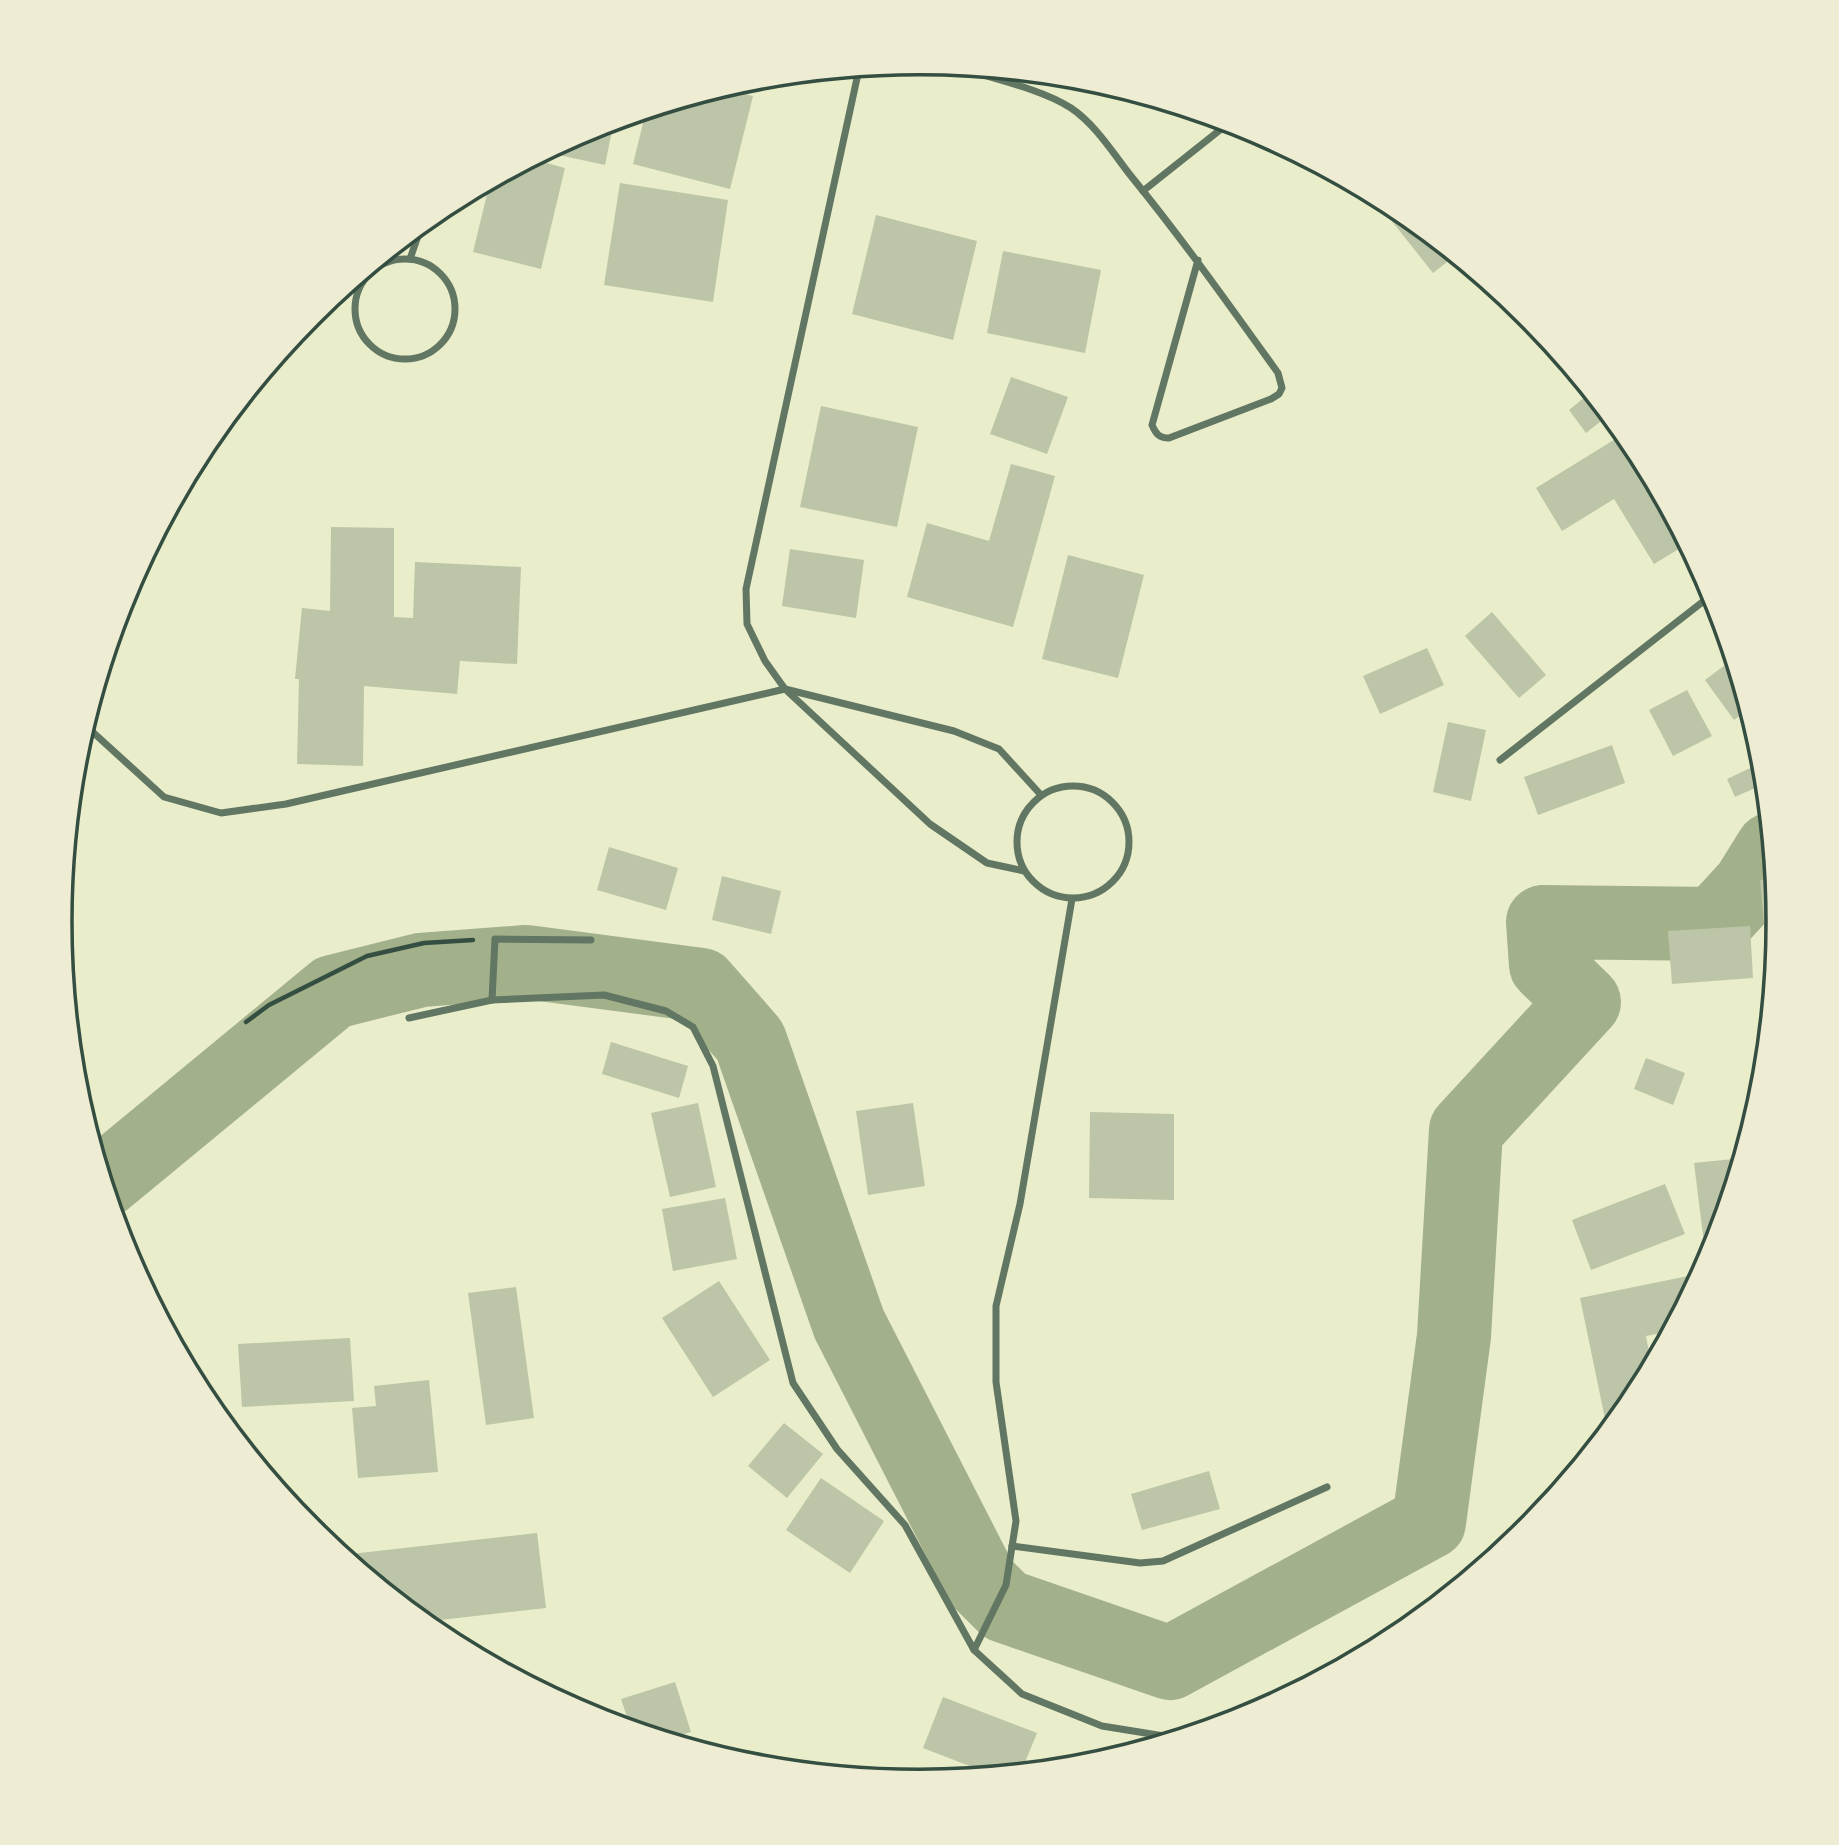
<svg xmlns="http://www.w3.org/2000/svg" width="1839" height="1845" font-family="Lora,serif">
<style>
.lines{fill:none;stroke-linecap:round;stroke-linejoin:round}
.river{stroke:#a3b18a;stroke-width:74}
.building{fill:#bcc5a7}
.path{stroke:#344e41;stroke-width:4.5}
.minor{stroke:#617663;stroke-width:7}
.rim{fill:none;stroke:#344e41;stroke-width:3.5}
</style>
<rect width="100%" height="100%" fill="#e9edc9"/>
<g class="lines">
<!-- river -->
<path class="river" d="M104,1181L333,992L421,970L526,962L701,985L750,1041L849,1324L981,1582L1005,1606L1170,1663L1429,1522L1454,1336L1466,1130L1584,1002L1546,965L1543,922L1714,924L1749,886L1772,849"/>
</g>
<!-- building -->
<g class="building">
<path d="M721,88L753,96L730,189L633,164L646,111Z"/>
<path d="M614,121L605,165L545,152L591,128Z"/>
<path d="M532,159L565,168L541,269L473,252L490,182Z"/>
<path d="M620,183L728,200L713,302L604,285Z"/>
<path d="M1390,204L1398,208L1456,255L1433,273L1383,210Z"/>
<path d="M876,215L977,241L953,340L852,314Z"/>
<path d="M1003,251L1101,270L1085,353L987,333Z"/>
<path d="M1011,377L1068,397L1047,454L990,434Z"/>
<path d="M1591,392L1610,414L1586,433L1569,410Z"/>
<path d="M821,406L918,427L897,527L800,507Z"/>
<path d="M1625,433L1635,445L1687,544L1654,564L1614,499L1562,531L1536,488Z"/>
<path d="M1011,464L1055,476L1013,627L907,597L927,523L989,541Z"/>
<path d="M331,527L394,528V617L413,618L415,562L521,567L517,664L460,661L457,694L364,686L363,766L297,764L299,679H295L302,608L330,611Z"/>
<path d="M790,549L864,560L856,618L782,606Z"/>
<path d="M1068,555L1144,575L1118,678L1042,659Z"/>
<path d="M1492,612L1546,675L1519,698L1465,636Z"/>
<path d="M1427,648L1444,685L1380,714L1363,676Z"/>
<path d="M1733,659L1749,709L1734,720L1705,680Z"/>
<path d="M1687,690L1712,736L1673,756L1649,710Z"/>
<path d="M1448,722L1486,730L1471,801L1433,792Z"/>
<path d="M1612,745L1625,783L1538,815L1524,777Z"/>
<path d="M1763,762L1766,783L1735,797L1727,779Z"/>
<path d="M609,847L678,868L666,910L597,890Z"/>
<path d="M722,876L781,891L771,934L712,920Z"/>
<path d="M1775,879L1779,923L1778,935L1765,936L1760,880Z"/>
<path d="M1750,926L1753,978L1672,984L1668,931Z"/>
<path d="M611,1042L688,1066L679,1098L602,1074Z"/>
<path d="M1646,1058L1685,1073L1673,1105L1634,1089Z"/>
<path d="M698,1103L716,1187L670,1197L651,1113Z"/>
<path d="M913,1103L925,1186L868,1195L856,1111Z"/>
<path d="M1090,1112L1174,1114V1200L1089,1198Z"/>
<path d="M1743,1158L1717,1241L1704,1243L1694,1163Z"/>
<path d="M1665,1184L1685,1234L1591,1270L1572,1220Z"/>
<path d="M725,1198L737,1259L673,1271L662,1209Z"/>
<path d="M1703,1273L1672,1331L1646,1336L1652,1368L1634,1401L1608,1433L1580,1298Z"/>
<path d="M719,1281L770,1360L713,1397L662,1318Z"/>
<path d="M516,1287L534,1418L486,1425L468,1293Z"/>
<path d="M350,1338L354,1401L242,1407L238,1344Z"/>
<path d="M429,1380L438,1472L358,1478L352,1408L376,1406L374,1386Z"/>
<path d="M784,1423L823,1454L787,1498L748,1466Z"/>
<path d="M1209,1471L1220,1509L1142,1530L1131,1494Z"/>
<path d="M821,1478L884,1521L850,1573L786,1530Z"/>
<path d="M537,1533L546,1608L423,1622L342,1555Z"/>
<path d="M675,1682L691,1732L666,1740L631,1729L621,1699Z"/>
<path d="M943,1697L1037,1733L1021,1772L993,1775L923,1748Z"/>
</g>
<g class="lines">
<!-- path -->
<path class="path" d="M246,1022L269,1005L367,956L424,943L473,940"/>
<!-- minor -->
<g class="minor">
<path d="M950,65C986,77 1040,88 1071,108C1095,124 1113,153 1131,176C1183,240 1230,306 1278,373L1282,388L1279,394L1271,399L1169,438C1159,438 1156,434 1152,425L1198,260"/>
<path d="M859,69L746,589L747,624L765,661L785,689L930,824L987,863L1024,871"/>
<path d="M1143,191L1230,122"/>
<path d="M410,259L422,224"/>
<circle cx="405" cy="309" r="50"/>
<path d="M85,725L164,797L221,813L286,804L785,689L954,731L999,749L1041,795"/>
<path d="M1500,760L1714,593"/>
<circle cx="1073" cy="842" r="56"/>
<path d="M492,1000L495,939L591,940"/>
<path d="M409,1018L492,1000L604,995L666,1011L693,1027L713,1066L793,1383L837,1449L905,1525L974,1650L1022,1694L1102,1726L1164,1736L1203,1731"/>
<path d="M1012,1546L1140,1563L1163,1561L1327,1487"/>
<path d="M974,1650L1006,1585L1016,1521L996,1382V1306L1020,1204L1072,899"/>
</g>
</g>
<!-- crop -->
<path d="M0 0H1839V1845H0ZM72 922a847 847 0 1 1 1694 0a847 847 0 1 1-1694 0Z" fill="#eeecd3" fill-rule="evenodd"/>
<path class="rim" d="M72 922a847 847 0 1 1 1694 0a847 847 0 1 1-1694 0Z"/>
</svg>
